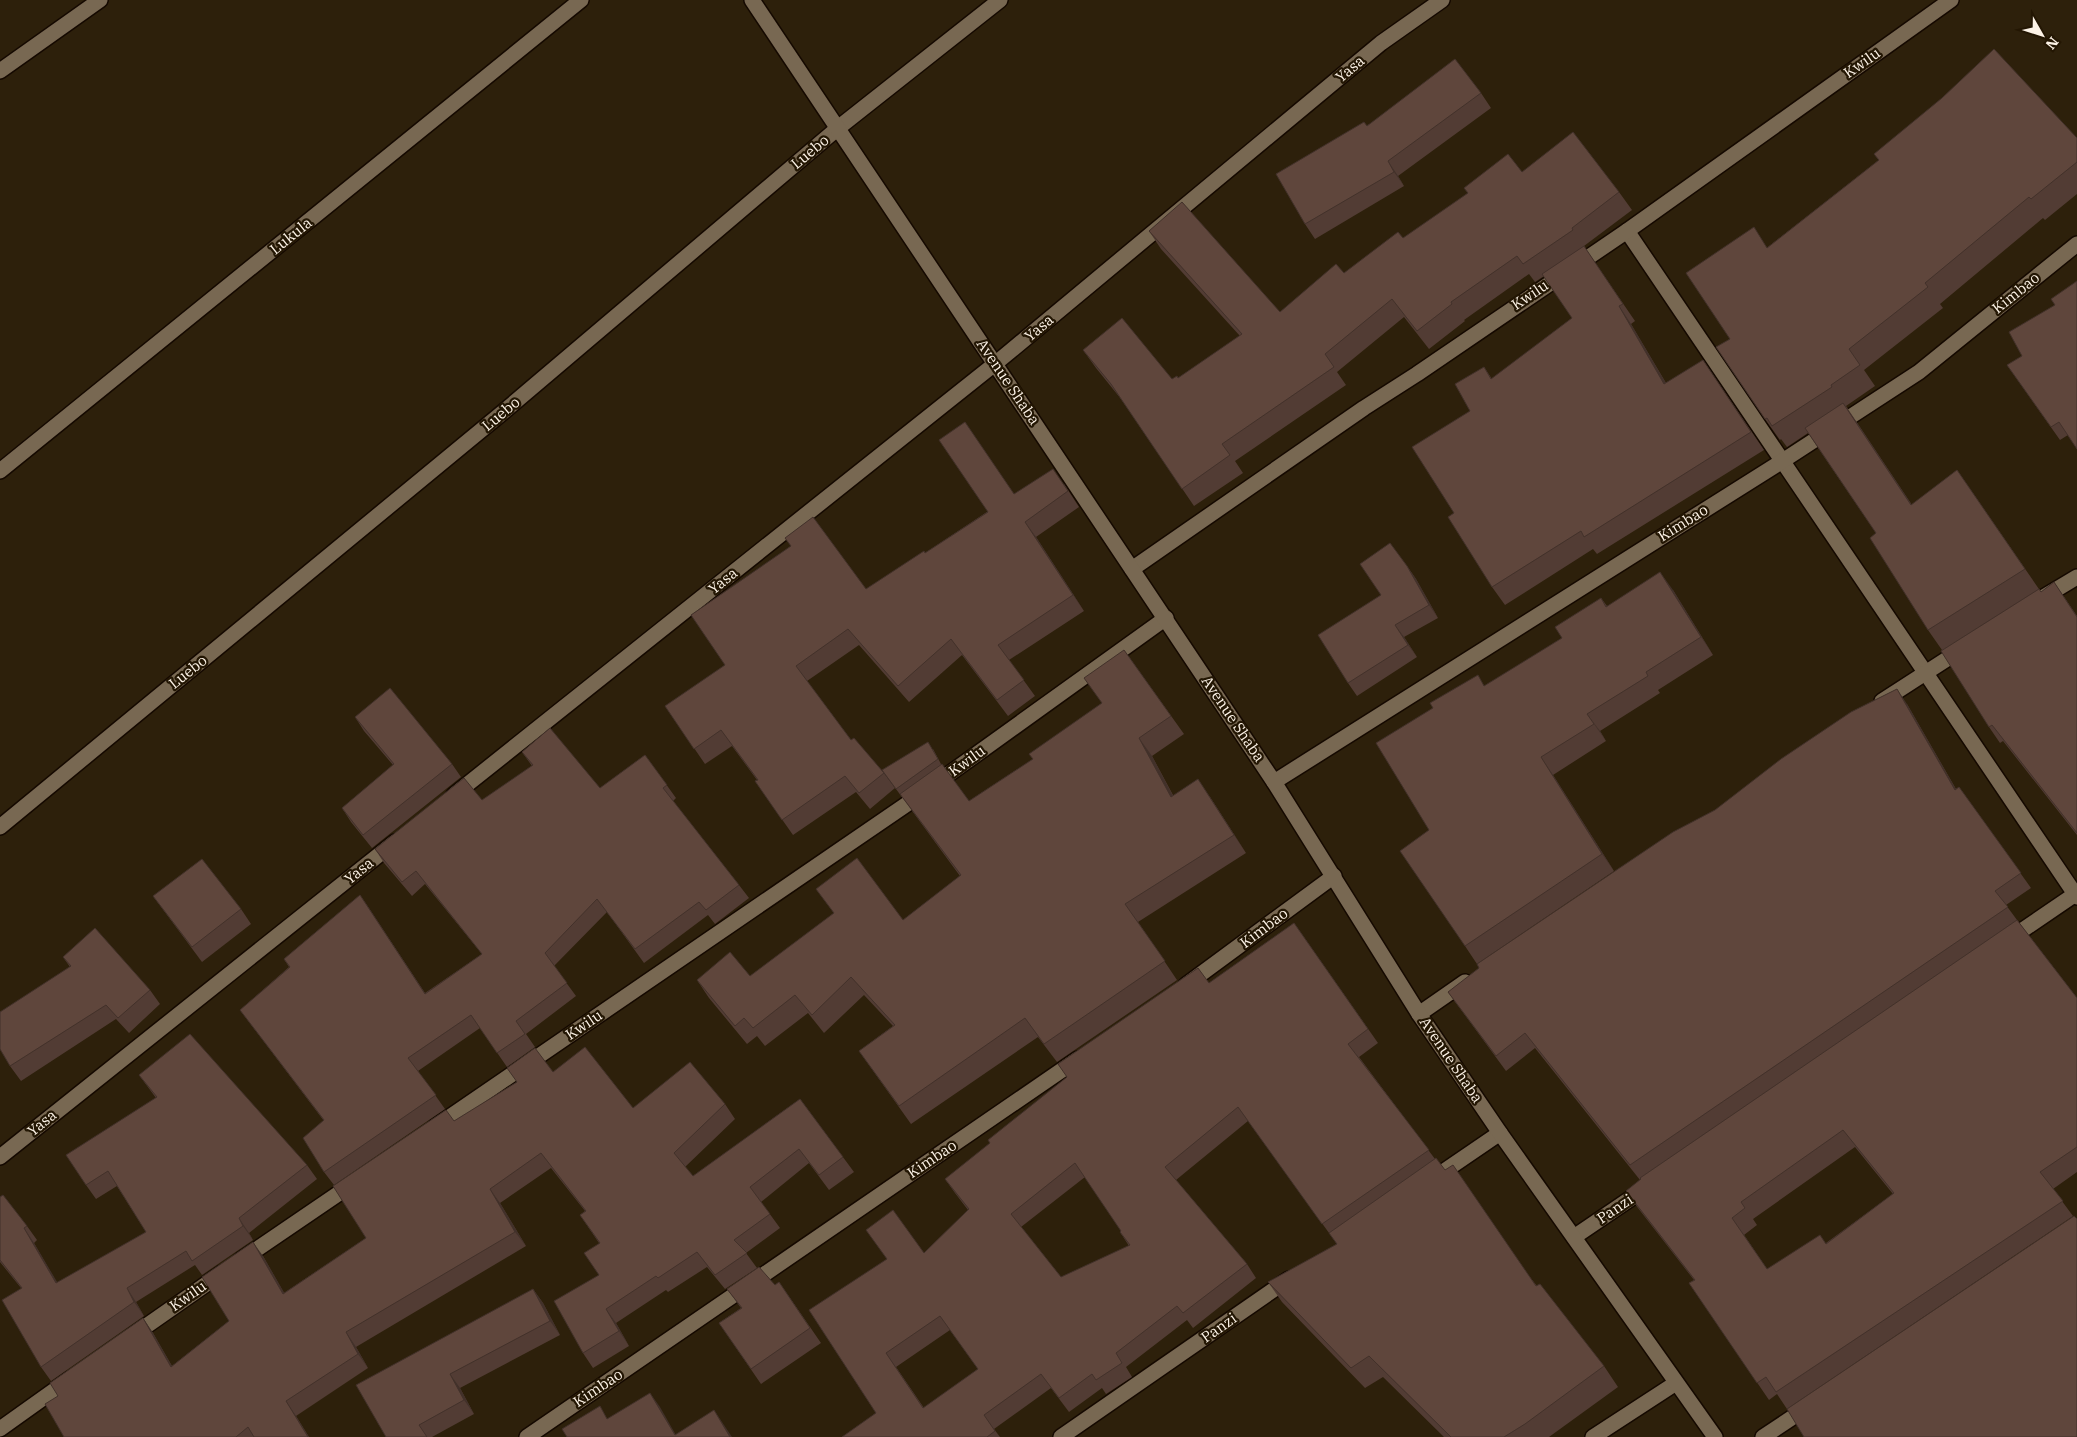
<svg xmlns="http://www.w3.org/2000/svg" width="2077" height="1437" font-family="'IBM Plex Serif',serif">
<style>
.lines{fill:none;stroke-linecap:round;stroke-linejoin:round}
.street-casing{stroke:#150900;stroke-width:18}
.secondary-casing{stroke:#150900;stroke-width:18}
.street{stroke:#786852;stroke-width:15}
.secondary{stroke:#786852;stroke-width:15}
.wall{fill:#523c34;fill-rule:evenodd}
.shaded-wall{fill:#42312a}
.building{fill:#5f463c;stroke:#42312a;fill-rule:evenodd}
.labels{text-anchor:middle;stroke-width:4.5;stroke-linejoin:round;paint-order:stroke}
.street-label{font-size:15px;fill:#fcf2e6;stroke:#231603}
</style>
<rect width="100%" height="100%" fill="#2d200b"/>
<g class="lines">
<defs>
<g id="street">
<path d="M0,71L100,0"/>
<path d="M1627,231L2077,897"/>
<path d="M0,471L581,0"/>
<path d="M1132,569L1364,408L1417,374L1627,231L1951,0"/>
<path d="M2042,598L2077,577"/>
<path d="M1882,701L1964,648"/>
<path d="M1274,782L1784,460L1919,372L2077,244"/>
<path d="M454,795L996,363L1381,43L1442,0"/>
<path d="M0,827L502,413L838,128L1000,0"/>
<path d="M2008,940L2077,893"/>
<path d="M1186,985L1334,876"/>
<path d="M1419,1014L1465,982"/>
<path d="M435,1127L910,802L1166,618"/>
<path d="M0,1157L395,842"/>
<path d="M1437,1176L1500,1133"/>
<path d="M1574,1237L1649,1186"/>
<path d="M241,1260L354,1183"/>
<path d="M132,1336L222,1273"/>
<path d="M0,1429L70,1379"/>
<path d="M527,1437L1078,1059"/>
<path d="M1061,1437L1289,1279"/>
<path d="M1593,1437L1676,1383"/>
<path d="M1763,1437L1808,1407"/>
</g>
<path id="secondary" d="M752,0L1274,782L1419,1014L1500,1133L1715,1437"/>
</defs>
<!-- street casing -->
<use href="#street" class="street-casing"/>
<!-- secondary casing -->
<use href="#secondary" class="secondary-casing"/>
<!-- street -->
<use href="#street" class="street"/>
<!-- secondary -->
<use href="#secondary" class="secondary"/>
</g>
<!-- wall -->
<g class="wall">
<path d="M1481,93L1491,108L1398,176L1404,186L1315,239L1305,224L1367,125Z"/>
<path d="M2077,138V194L2045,220L2043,218L1940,304L1943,308L1864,370L1875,386L1846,406L1912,505L1957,470L2041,592L2054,582L2077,616V835L2003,741L2000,743L1989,727L1942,650L1928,630L1876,533L1808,433L1787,447L1781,439L1780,440L1765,419L1730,339L1768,247L1879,160L1874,154Z"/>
<path d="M1522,172L1619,192L1632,210L1584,246L1585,248L1635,321L1631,324L1666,383L1715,378L1764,450L1597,554L1593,549L1505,605L1492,587L1454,513L1470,411L1484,367L1492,379L1572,318L1544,276L1535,282L1529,274L1464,320L1465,321L1429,349L1404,317L1337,372L1346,385L1235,461L1243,473L1194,506L1121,399L1096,368L1083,350L1172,379L1178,378L1240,336L1161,249L1149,231L1280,312L1403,238Z"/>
<path d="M2077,281L2068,435L2060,440L2007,365L2022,356L2055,305Z"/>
<path d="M1064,484L1079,507L1036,537L1084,611L1009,660L1035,696L1008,716L962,655L909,702L859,645L807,681L851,740L884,773L895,788L870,809L856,792L793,835L755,781L757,780L732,746L705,764L665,706L866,589L925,553L1014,494Z"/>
<path d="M1407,566L1416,579L1438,618L1404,637L1417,657L1357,696L1348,683L1381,595Z"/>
<path d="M1673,590L1713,655L1658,690L1660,693L1600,731L1606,741L1553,775L1614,871L1477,964L1465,946L1429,830L1433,708L1485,686L1562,638L1601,598L1607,606Z"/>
<path d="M1124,650L1184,734L1152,756L1173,795L1210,797L1246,853L1138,922L1177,980L1057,1062L1038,1037L911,1124L859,1051L893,1026L864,995L824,1033L808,1013L765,1046L757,1036L747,1044L709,998L697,980L750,976L834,913L816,889L903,920L960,876L882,770L933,749L941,764L969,801L1033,759L1102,703Z"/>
<path d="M1907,704L1956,789L1959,787L2031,888L2006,905L2017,920L2077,998V1172L2053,1189L2073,1216L1787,1409L1777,1394L1769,1400L1689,1283L1694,1280L1638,1208L1626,1191L1640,1180L1535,1048L1506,1071L1448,992L1715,810ZM1855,1147L1893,1194L1826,1243L1767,1269L1744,1235L1757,1225L1753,1219Z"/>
<path d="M355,717L452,764L461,777L372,848L351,822L342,808L393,765L364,731Z"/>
<path d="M522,752L600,788L645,755L676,798L673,801L739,885L749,898L715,924L708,915L644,963L607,912L554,966L576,996L526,1034L535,1047L507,1067L480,1028L418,1071L445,1109L334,1185L324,1172V1121L240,1010L289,967L284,959L360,895L425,993L482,954L425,884L412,896L384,863L375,849L482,800L532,766Z"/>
<path d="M153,896L241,909L251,924L202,962Z"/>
<path d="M1294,923L1378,1043L1359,1057L1435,1159L1537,1286L1604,1366L1618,1387L1549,1437H1444L1383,1377L1365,1388L1282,1302L1268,1282L1337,1244L1248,1121L1176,1180L1247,1264L1256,1278L1193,1328L1187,1320L1126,1367L1132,1377L1106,1394L1102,1388L1069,1412L1051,1388L994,1429L1000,1437H842L876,1413L809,1310L924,1253L968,1210L955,1193L945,1179L1209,983ZM1085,1177L1121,1231L1120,1232L1129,1246L1061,1277L1021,1227ZM950,1330L978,1369L924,1408L896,1367Z"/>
<path d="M63,957L150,990L160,1004L129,1033L116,1019L21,1081L10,1066L70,967Z"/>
<path d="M553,1072L633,1108L725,1104L735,1119L685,1167L693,1176L800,1099L854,1172L829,1190L809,1163L761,1202L780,1228L746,1253L757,1268L725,1289L707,1267L668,1292L666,1290L616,1323L629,1346L593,1368L583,1353L599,1275V1243L580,1215L585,1211L551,1168L500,1203L526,1246L356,1347L368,1368L296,1416L309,1437H64L58,1396L143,1318L153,1333L172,1366L229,1321L263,1256L284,1293L366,1238L454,1121Z"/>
<path d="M139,1075L307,1165L317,1179L249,1233L253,1240L202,1275L195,1265L136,1302L144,1316L51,1381L41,1367L21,1288L0,1262V1197L27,1226L37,1240L34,1243L57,1283L146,1232L117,1186L96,1199L86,1185L156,1098Z"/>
<path d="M779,1282L821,1343L761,1384L719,1323L741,1308L727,1289L775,1285Z"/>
<path d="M533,1289L543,1303L560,1335L460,1388L474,1414L432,1437H386Z"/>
</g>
<!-- shaded-wall -->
<g class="shaded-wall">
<path d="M1388,161L1398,176L1404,186L1394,172Z"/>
<path d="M1619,306L1631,324L1677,402L1664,384Z"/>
<path d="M1843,403L1857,423L1926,526L1911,505Z"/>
<path d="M1025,522L1036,537L1084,611L1073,595Z"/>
<path d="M1407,566L1416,579L1438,618L1429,605Z"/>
<path d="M1660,572L1673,590L1713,655L1701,637Z"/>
<path d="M1395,625L1404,637L1417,657L1408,645Z"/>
<path d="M1897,689L1907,704L1965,805L1955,790Z"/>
<path d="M1587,714L1600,731L1606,741L1594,724Z"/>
<path d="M1139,738L1152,756L1183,815L1171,797Z"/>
<path d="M1541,757L1553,775L1614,871L1602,854Z"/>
<path d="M1198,779L1210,797L1246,853L1234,835Z"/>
<path d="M360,895L369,908L434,1007L425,994Z"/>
<path d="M490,1189L500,1203L526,1246L515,1232Z"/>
<path d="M239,1218L249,1233L253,1240L243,1226Z"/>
<path d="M24,1228L34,1243L66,1297L56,1283Z"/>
<path d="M253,1242L263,1256L293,1308L283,1294Z"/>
<path d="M127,1288L136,1302L144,1316L134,1302Z"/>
<path d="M533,1289L543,1303L560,1335L550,1321Z"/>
<path d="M606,1309L616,1323L629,1346L619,1331Z"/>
<path d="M143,1318L153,1333L181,1382L171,1367Z"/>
<path d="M346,1332L356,1347L368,1368L358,1354Z"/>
<path d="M450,1374L460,1388L474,1414L464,1400Z"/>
<path d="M650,1393L660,1407L677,1437H676Z"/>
<path d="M286,1401L296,1416L309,1437H308Z"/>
<path d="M714,1410L732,1437H730Z"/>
</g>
<!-- building -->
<g class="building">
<path d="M1994,49L2077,138V162L2031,199L2029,197L1925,283L1928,287L1849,349L1860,365L1831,385L1832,387L1772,426L1767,418L1765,419L1716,347L1730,339L1686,273L1754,227L1767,248L1879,160L1874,154L1942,98Z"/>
<path d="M1455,59L1481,93L1388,161L1394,172L1305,224L1276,174L1364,122L1367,126Z"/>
<path d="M1573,132L1619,192L1572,228L1573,230L1523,264L1517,256L1451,302L1452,304L1417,331L1392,299L1325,354L1334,367L1222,444L1230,455L1182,489L1111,384L1083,350L1122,318L1172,379L1177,376L1178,378L1242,334L1149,231L1182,202L1280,312L1336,264L1344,273L1398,232L1403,238L1468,193L1464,188L1508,154L1522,172Z"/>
<path d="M1584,246L1623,304L1619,306L1664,384L1703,360L1751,432L1584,537L1581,531L1492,587L1448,517L1454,513L1412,447L1470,411L1455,384L1484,367L1491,379L1572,318L1542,274Z"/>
<path d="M2077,281V449L2059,422L2051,427L2007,365L2022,356L2009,332L2055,305L2051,299Z"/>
<path d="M1843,403L1911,505L1957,470L2025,569L1928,630L1870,538L1876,533L1805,428Z"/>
<path d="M965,422L1014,494L1053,469L1068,491L1025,522L1073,595L998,645L1024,680L997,700L951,639L898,686L848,629L796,666L851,740L854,738L884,773L859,793L845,776L782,820L755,781L758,780L721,730L694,749L665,706L725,665L691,615L791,546L785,538L813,517L866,589L924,551L925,553L988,512L939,440Z"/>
<path d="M1390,543L1407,566L1429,605L1395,625L1408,645L1348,683L1318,635L1381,595L1360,564Z"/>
<path d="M1660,572L1701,637L1646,672L1648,676L1587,714L1594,724L1541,757L1602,854L1465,946L1400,851L1429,830L1376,743L1433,708L1430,703L1478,675L1484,686L1562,638L1555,627L1601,598L1606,607Z"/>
<path d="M2054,582L2077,617V833L1992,725L1989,727L1941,651L2039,589L2041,592Z"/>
<path d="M1124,650L1171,716L1139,738L1171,797L1198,779L1234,835L1125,904L1165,961L1044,1044L1025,1018L899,1106L859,1051L895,1025L851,977L812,1015L795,995L753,1028L744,1018L735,1026L697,980L730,952L750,976L834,913L816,889L857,858L903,920L961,875L900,794L942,764L969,801L1033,759L1029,754L1102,703L1084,678Z"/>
<path d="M390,688L452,764L363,835L342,808L394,764L355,717Z"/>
<path d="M1897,689L1955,790L1959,787L2021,873L1995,891L2008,907L1630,1165L1525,1033L1496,1056L1448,992L1479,968L1477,964L1673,832L1715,810L1781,759L1851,712Z"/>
<path d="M550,728L600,788L645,755L667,785L663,788L739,885L706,910L699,902L635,949L597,899L545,953L567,983L516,1021L525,1034L497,1053L471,1015L408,1058L436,1095L324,1172L303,1138L324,1120L240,1010L290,967L284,959L360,895L425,994L482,954L416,871L402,882L375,849L464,778L482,800L533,765L522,752Z"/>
<path d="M928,742L938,759L896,789L882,770Z"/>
<path d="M202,859L241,909L192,947L153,896Z"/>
<path d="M2017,920L2077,998V1147L2040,1172L2063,1201L1776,1392L1766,1377L1757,1383L1689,1283L1695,1280L1626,1191L1641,1179L1640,1178ZM1843,1130L1894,1193L1826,1244L1820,1235L1767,1269L1732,1218L1745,1208L1741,1202Z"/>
<path d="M1294,923L1368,1029L1348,1044L1429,1150L1322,1224L1238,1107L1165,1167L1247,1264L1183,1313L1177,1306L1116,1353L1122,1363L1096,1380L1092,1374L1059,1398L1041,1374L984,1415L995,1431L987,1437H842L876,1413L809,1310L887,1259L866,1230L893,1210L924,1253L969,1209L945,1179L990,1143L988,1140L1067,1077L1058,1064L1198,968L1209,983ZM1075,1163L1121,1231L1120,1232L1130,1245L1061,1277L1011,1214ZM940,1316L978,1369L923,1408L886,1353Z"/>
<path d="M95,928L150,990L118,1018L106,1005L10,1066L0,1049V1012L71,966L63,957Z"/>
<path d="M190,1034L307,1165L239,1218L243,1226L192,1261L186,1251L127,1288L134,1302L41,1367L2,1300L22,1288L0,1260V1197L3,1195L27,1226L24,1228L56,1283L146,1232L108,1171L86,1185L66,1155L157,1097L139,1075Z"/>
<path d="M585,1047L633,1108L690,1062L725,1104L674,1153L693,1176L800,1099L843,1157L819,1175L799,1149L750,1187L770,1214L734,1240L747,1253L715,1275L697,1252L658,1278L656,1276L606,1309L619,1331L583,1353L554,1301L599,1275L584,1253L600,1243L580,1215L586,1211L541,1153L490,1189L515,1232L346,1332L358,1354L286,1401L308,1437H254L248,1427L236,1437H64L45,1404L58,1396L50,1383L143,1318L171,1367L229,1321L202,1277L253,1242L283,1294L366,1238L333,1186L446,1110L454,1121L517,1082L507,1068L535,1048L553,1072Z"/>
<path d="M1436,1158L1445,1170L1453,1165L1536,1286L1540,1284L1604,1366L1525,1424L1504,1437H1451L1369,1356L1351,1368L1268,1282L1337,1244L1329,1233Z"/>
<path d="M2074,1216L2077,1219V1437H1804L1787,1409Z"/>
<path d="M759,1267L775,1285L779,1282L810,1328L751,1369L719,1323L742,1308L727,1289Z"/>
<path d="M533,1289L550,1321L450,1374L464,1400L419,1425L427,1437H386L356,1385Z"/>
<path d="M650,1393L675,1435L714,1410L730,1437H567L562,1429L600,1406L607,1419Z"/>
</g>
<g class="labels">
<!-- street labels -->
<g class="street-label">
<text transform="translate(1862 63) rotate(-35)" y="5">Kwilu</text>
<text transform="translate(1350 69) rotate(-40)" y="5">Yasa</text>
<text transform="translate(810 152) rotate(-40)" y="5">Luebo</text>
<text transform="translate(291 236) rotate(-39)" y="5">Lukula</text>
<text transform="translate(2016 293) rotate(-39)" y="5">Kimbao</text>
<text transform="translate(1530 295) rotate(-34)" y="5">Kwilu</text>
<text transform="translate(1039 328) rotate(-40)" y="5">Yasa</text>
<text transform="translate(1008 382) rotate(56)" y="5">Avenue Shaba</text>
<text transform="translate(501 414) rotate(-40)" y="5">Luebo</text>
<text transform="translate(1683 523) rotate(-32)" y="5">Kimbao</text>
<text transform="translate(723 581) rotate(-39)" y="5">Yasa</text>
<text transform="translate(188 672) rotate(-39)" y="5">Luebo</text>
<text transform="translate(1233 719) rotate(56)" y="5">Avenue Shaba</text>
<text transform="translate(967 761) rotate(-36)" y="5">Kwilu</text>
<text transform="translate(359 871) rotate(-39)" y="5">Yasa</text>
<text transform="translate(1264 928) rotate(-37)" y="5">Kimbao</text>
<text transform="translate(584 1025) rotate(-34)" y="5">Kwilu</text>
<text transform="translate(1451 1060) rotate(56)" y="5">Avenue Shaba</text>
<text transform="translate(42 1123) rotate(-39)" y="5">Yasa</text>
<text transform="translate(932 1159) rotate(-34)" y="5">Kimbao</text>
<text transform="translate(1615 1209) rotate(-34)" y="5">Panzi</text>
<text transform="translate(188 1296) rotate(-35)" y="5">Kwilu</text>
<text transform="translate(1219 1328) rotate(-35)" y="5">Panzi</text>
<text transform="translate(598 1388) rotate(-34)" y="5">Kimbao</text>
</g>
</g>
<!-- north arrow -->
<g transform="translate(2042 35) rotate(129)" stroke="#231603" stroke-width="4" paint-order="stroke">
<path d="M0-4L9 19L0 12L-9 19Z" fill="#fcf2e6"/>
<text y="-8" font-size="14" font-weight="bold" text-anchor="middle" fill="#fcf2e6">N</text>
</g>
</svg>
